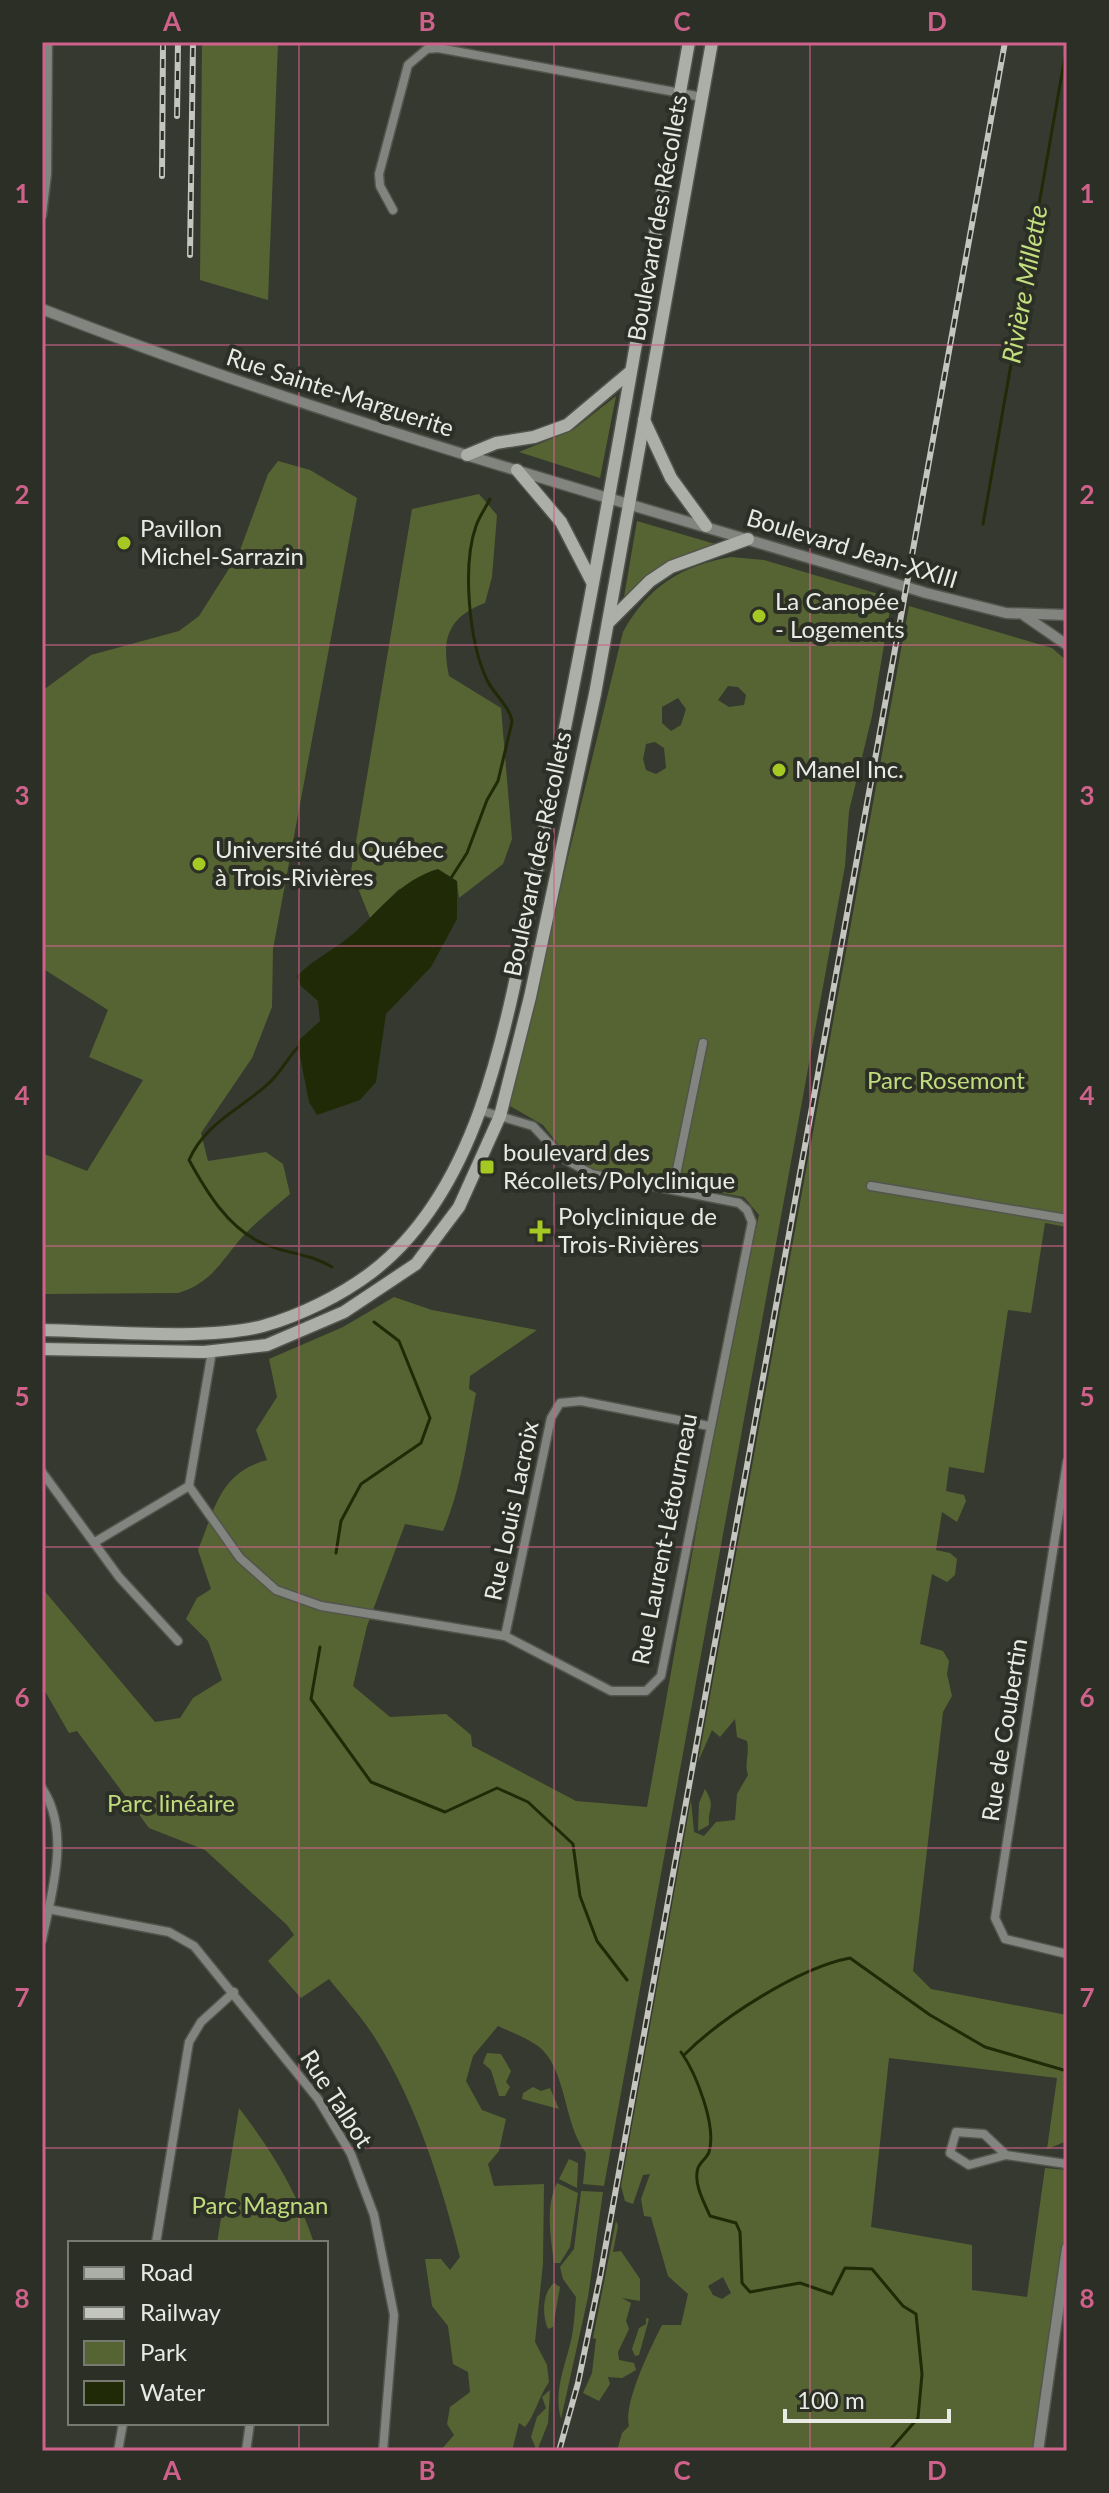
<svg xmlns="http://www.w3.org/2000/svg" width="1109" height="2493" font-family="Lato,sans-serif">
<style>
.green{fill:#566433;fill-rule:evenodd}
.water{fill:#212a06}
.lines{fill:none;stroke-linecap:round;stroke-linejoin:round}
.stream{stroke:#212a06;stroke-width:3}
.minor-casing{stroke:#52554c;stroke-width:11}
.tertiary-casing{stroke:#52554c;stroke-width:13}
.secondary-casing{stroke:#52554c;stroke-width:15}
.minor{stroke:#82847f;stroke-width:8}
.tertiary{stroke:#82847f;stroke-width:10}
.secondary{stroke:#acafa7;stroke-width:12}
.rail-casing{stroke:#c3c5be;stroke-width:6}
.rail{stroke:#2c2f25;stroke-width:3;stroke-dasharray:9;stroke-linecap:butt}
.grid{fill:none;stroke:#cf628b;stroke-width:2;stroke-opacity:0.55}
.poi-dot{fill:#a5c823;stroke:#2c2f25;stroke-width:3}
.labels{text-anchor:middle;stroke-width:8;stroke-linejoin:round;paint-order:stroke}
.street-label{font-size:24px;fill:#e8eae4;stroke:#2c2f25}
.poi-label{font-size:24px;fill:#e8eae4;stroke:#2c2f25;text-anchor:start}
.park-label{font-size:24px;fill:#c1dc7c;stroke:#2c2f25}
.water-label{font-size:26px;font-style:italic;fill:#c3de7e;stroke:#2c2f25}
.neatline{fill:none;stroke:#cf628b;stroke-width:3}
.grid-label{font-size:26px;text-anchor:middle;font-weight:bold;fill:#cf628b}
</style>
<rect width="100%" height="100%" fill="#36392f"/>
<!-- green -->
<g class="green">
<path d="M202,42H278L268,300L200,280Z"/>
<path d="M616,396L600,478L519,452L573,430Z"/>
<path d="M278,461L310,470L357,498L273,949L272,1007L252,1058L201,1133L208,1161L266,1152L283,1164L290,1194C274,1208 257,1221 243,1236C221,1261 212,1283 178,1293L42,1294V1153L87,1171L143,1080L89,1057L108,1010L42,968V691L91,655L179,631L199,616L239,553L268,474Z"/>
<path d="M479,494L497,515L492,577L485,603C448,617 441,639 449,676L501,708L512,839L503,864L459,898L457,881L399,889L370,918L351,871L412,509Z"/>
<path d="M637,521L715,544C677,555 651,569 624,597Z"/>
<path d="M731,557L764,560L892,598L872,716L849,811L845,866L604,2186L583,2184L586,2153C563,2124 567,2068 538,2046C527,2038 511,2032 498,2026L473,2056L466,2081L482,2110L506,2119L499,2151L488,2164L494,2186L544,2184L543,2263L535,2342L547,2365L549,2382C539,2396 535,2415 525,2427L519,2423L512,2451H440L454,2435L447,2424L450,2407L470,2392L468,2372L453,2364L448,2326L432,2306L425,2259H441L450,2270L460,2257C441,2182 416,2103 375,2038C362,2017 344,1998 329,1979L301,1998L268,1961L294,1935L287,1925L205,1850L149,1828L77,1731L69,1733L42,1686V1588L155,1722L180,1718L193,1698L222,1680L208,1641L186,1619L197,1598L211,1589L198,1550C215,1509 219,1473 267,1460L256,1430L277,1397L269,1359L343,1327L394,1297L432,1310L537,1330L470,1376L469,1389L476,1393C467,1439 462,1487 443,1531L405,1524L367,1626L353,1686L390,1717L446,1714L471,1735L472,1746L576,1801L647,1807L724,1375L759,1215L744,1197L594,1170L568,1157L543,1125L510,1106L509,1099L623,632C648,587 680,566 731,557ZM728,686L738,687L746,695L744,705L729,707L718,700ZM678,698L686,709L681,725L671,731L662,723V707ZM655,742L664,748L666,768L656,774L646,770L643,759L646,744Z"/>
<path d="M909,606L1052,648L1067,661V1227L1045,1223L1031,1313L1008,1310L984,1473L949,1467L946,1491L964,1495L966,1501L957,1522L942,1512L936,1550L950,1553L957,1559L955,1575L947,1582L932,1574L920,1644L943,1651L949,1661L947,1674L952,1696L943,1712L913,1971L931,1989L1067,2015V2141L1047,2149L1057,2078L889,2058L871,2227L972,2245V2290L1027,2297L1045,2168L1067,2170V2226L1034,2451H617L622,2433L629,2426C623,2403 651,2347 662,2325H681L688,2294L668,2276L651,2217L644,2216L641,2199L650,2174L643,2175L633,2204L625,2201L621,2186L691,1800L694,1832L704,1836L716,1822L735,1820L737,1794L748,1775C744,1763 750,1754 747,1741L737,1737L735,1719L720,1737L712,1730L698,1762ZM723,2277L731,2293L722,2299L713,2295L708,2286Z"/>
<path d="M705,1789C716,1808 708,1806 709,1825L698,1831L699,1803Z"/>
<path d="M487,2053L501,2054L511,2071L506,2082L510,2087L505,2096H499L491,2070L483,2063Z"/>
<path d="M533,2087L541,2091L550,2088L559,2109L522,2099L523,2093Z"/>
<path d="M239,2108C272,2151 297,2192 314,2243H217Z"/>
<path d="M569,2159L578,2163L577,2188L559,2179Z"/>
<path d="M557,2183L578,2193L570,2247L560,2263H554C551,2238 545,2206 557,2183Z"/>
<path d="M581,2191L603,2192L588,2297L561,2419C553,2389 566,2365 572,2336C574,2324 575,2310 576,2297L563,2279L560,2267L574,2249Z"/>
<path d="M616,2221L618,2226L613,2252L621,2251L640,2279V2301L622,2298L631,2303L626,2321L629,2329L618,2352L619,2360L634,2363L636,2370L622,2378L608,2377L610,2384L599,2401L583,2393L592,2373L596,2339L593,2338Z"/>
<path d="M554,2283L560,2287L553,2327L548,2329C542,2316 542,2293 554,2283Z"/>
<path d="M646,2318L649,2319L639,2355L635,2356L632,2349L639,2328L646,2324Z"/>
<path d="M550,2390L548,2423L537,2451L531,2437L537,2417L546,2408L542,2397Z"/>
</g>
<!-- water -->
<path class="water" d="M438,869L457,881V919L431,967L386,1014L376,1082L360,1100L317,1115L309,1102L298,1046V1041L320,1021L318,1001L301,986L297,976C314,959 330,952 348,938C378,914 399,880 438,869Z"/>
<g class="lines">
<!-- stream -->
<g class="stream">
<path d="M983,524L1067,45"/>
<path d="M451,878L467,853L487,800L498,781L512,722C511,708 493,693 487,680C469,642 462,566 476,526C479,517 486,507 490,499"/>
<path d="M301,1044C289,1055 282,1071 269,1083C240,1110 206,1122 189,1160C206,1191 228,1228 262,1243C285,1254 310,1253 332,1267"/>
<path d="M336,1553L341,1521L361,1484L421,1443L430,1418L399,1341L374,1322"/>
<path d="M320,1647L311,1699L371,1782L445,1812L497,1788L528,1802L573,1844L580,1896L597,1941L627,1980"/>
<path d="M681,2052C696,2073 717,2126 709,2152C707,2158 700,2162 698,2168C693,2183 704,2202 710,2216L736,2223L740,2232L742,2283L750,2292L800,2283L832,2294L845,2268L872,2269L903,2306L916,2314L922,2374L918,2418L889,2451"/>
<path d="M684,2055C721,2018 798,1968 850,1958L930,2015L985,2047L1067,2071"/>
</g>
<defs>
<g id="minor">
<path d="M393,210L380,186L379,174L408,65L427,49L438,48L702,97"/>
<path d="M42,215L47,174L48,42"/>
<path d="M871,1186L1067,1219"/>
<path d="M673,1189L703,1043"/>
<path d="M212,1351L189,1486L240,1558L276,1590L321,1606L505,1636L611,1691H646L661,1676L752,1222L747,1210L739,1203L592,1174L564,1159L533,1126L479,1110"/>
<path d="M1067,1462L995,1918L1005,1939L1067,1954"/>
<path d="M42,1472L119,1577L178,1641"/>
<path d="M95,1542L189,1486"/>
<path d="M505,1636L551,1418L560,1403L581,1401L709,1426"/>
<path d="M42,1788C71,1831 52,1892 42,1940"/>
<path d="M48,1909L169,1932L194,1946L318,2099L351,2154L374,2215L394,2315L383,2451"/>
<path d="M1006,2155L984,2134L956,2132L950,2153L969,2165L1006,2155L1067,2164"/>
<path d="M156,2243L189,2042L201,2022L234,1992"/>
<path d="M118,2451L123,2423"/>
<path d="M246,2451L250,2423"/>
</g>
<g id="tertiary">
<path d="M42,309C330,422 630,503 926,593L1006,613L1067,615"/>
<path d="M1025,616L1067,645"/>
<path d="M1038,2451L1067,2248"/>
</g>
<g id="secondary">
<path d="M644,420L671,478L706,526"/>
<path d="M467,455L496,443L534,437L567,425L630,372"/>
<path d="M517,470L561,522L592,582"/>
<path d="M608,623L650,581L671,567L748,539"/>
<path d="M42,1330C103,1331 206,1341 263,1326C299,1316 342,1295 372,1272C424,1232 458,1171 480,1110C515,1011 531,894 552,791C604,543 644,292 689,42"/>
<path d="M42,1349L204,1352L267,1345L344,1312L416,1264L459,1207L500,1116L530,997L595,694L712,42"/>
</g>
</defs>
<!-- minor casing -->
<use href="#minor" class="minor-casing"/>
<!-- tertiary casing -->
<use href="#tertiary" class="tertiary-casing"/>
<!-- secondary casing -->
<use href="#secondary" class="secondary-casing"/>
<!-- minor -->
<use href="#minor" class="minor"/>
<!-- tertiary -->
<use href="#tertiary" class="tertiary"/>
<!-- secondary -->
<use href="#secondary" class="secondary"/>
<defs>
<g id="rail">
<path d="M177,116L178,42"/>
<path d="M162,176L163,42"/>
<path d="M190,255L193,42"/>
<path d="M559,2451L578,2383L600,2277L1005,42"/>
</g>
</defs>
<!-- rail casing -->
<use href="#rail" class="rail-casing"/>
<!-- rail -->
<use href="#rail" class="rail"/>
</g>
<!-- grid -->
<path class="grid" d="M299,42V2243M554,42V2451M810,42V2451M42,345H1067M42,645H1067M42,946H1067M42,1246H1067M42,1547H1067M42,1848H1067M42,2148H1067M299,2423V2451"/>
<!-- markers -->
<g class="poi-dot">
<circle cx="124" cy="543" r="8"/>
<circle cx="759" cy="616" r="8"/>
<circle cx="779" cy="770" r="8"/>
<circle cx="199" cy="864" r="8"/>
<rect x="479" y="1159" width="16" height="16" rx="4"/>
<path d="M536 1219h8v8h8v8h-8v8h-8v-8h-8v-8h8z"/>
</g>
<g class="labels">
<!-- street labels -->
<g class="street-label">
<text transform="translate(658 218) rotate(-80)" y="8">Boulevard des Récollets</text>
<text transform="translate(340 393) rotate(18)" y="8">Rue Sainte-Marguerite</text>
<text transform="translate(852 549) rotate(17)" y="8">Boulevard Jean-XXIII</text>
<text transform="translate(538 854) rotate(-78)" y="8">Boulevard des Récollets</text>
<text transform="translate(512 1511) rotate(-78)" y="8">Rue Louis Lacroix</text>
<text transform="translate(665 1539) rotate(-79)" y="8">Rue Laurent-Létourneau</text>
<text transform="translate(1005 1730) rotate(-81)" y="8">Rue de Coubertin</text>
<text transform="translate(336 2099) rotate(57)" y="8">Rue Talbot</text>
</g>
<!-- poi labels -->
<g class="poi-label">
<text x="140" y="537">Pavillon<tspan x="140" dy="28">Michel-Sarrazin</tspan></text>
<text x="775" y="610">La Canopée<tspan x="775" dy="28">- Logements</tspan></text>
<text x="795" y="778">Manel Inc.</text>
<text x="215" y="858">Université du Québec<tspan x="215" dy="28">à Trois-Rivières</tspan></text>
<text x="503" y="1161">boulevard des<tspan x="503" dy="28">Récollets/Polyclinique</tspan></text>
<text x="558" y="1225">Polyclinique de<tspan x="558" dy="28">Trois-Rivières</tspan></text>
</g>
<!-- park labels -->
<g class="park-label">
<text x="946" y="1089">Parc Rosemont</text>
<text x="171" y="1812">Parc linéaire</text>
<text x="260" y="2214">Parc Magnan</text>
</g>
<!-- water labels -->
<g class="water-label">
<text transform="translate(1025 284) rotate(-80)" y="9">Rivière Millette</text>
</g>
</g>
<!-- border -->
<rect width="1109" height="2493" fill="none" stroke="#2c2f25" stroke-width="88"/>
<!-- legend -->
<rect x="68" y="2241" width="260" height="184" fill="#2c2f25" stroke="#777a71" stroke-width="2"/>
<rect x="84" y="2267" width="40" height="12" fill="#acafa7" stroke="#777a71" stroke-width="2"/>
<text x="140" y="2281" font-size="24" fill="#e8eae4">Road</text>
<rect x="84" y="2307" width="40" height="12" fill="#c3c5be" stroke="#777a71" stroke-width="2"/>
<text x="140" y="2321" font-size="24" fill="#e8eae4">Railway</text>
<rect x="84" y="2341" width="40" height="24" fill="#566433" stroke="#777a71" stroke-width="2"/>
<text x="140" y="2361" font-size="24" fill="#e8eae4">Park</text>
<rect x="84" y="2381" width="40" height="24" fill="#212a06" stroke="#777a71" stroke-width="2"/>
<text x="140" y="2401" font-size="24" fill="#e8eae4">Water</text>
<!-- scale -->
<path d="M785 2409v12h164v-12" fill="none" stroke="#e8eae4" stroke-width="4"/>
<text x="797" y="2409" font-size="24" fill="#e8eae4" stroke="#2c2f25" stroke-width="6" paint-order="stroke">100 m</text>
<rect x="44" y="44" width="1021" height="2405" class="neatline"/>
<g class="grid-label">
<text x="172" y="31">A</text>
<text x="427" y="31">B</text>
<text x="682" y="31">C</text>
<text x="937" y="31">D</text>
<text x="22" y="203">1</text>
<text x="1087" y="203">1</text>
<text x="22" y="504">2</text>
<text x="1087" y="504">2</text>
<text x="22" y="805">3</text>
<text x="1087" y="805">3</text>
<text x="22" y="1105">4</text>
<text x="1087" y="1105">4</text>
<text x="22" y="1406">5</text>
<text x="1087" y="1406">5</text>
<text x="22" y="1707">6</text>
<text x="1087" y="1707">6</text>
<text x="22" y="2007">7</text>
<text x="1087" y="2007">7</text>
<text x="22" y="2308">8</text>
<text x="1087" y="2308">8</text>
<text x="172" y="2480">A</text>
<text x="427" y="2480">B</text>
<text x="682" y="2480">C</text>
<text x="937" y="2480">D</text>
</g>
</svg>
